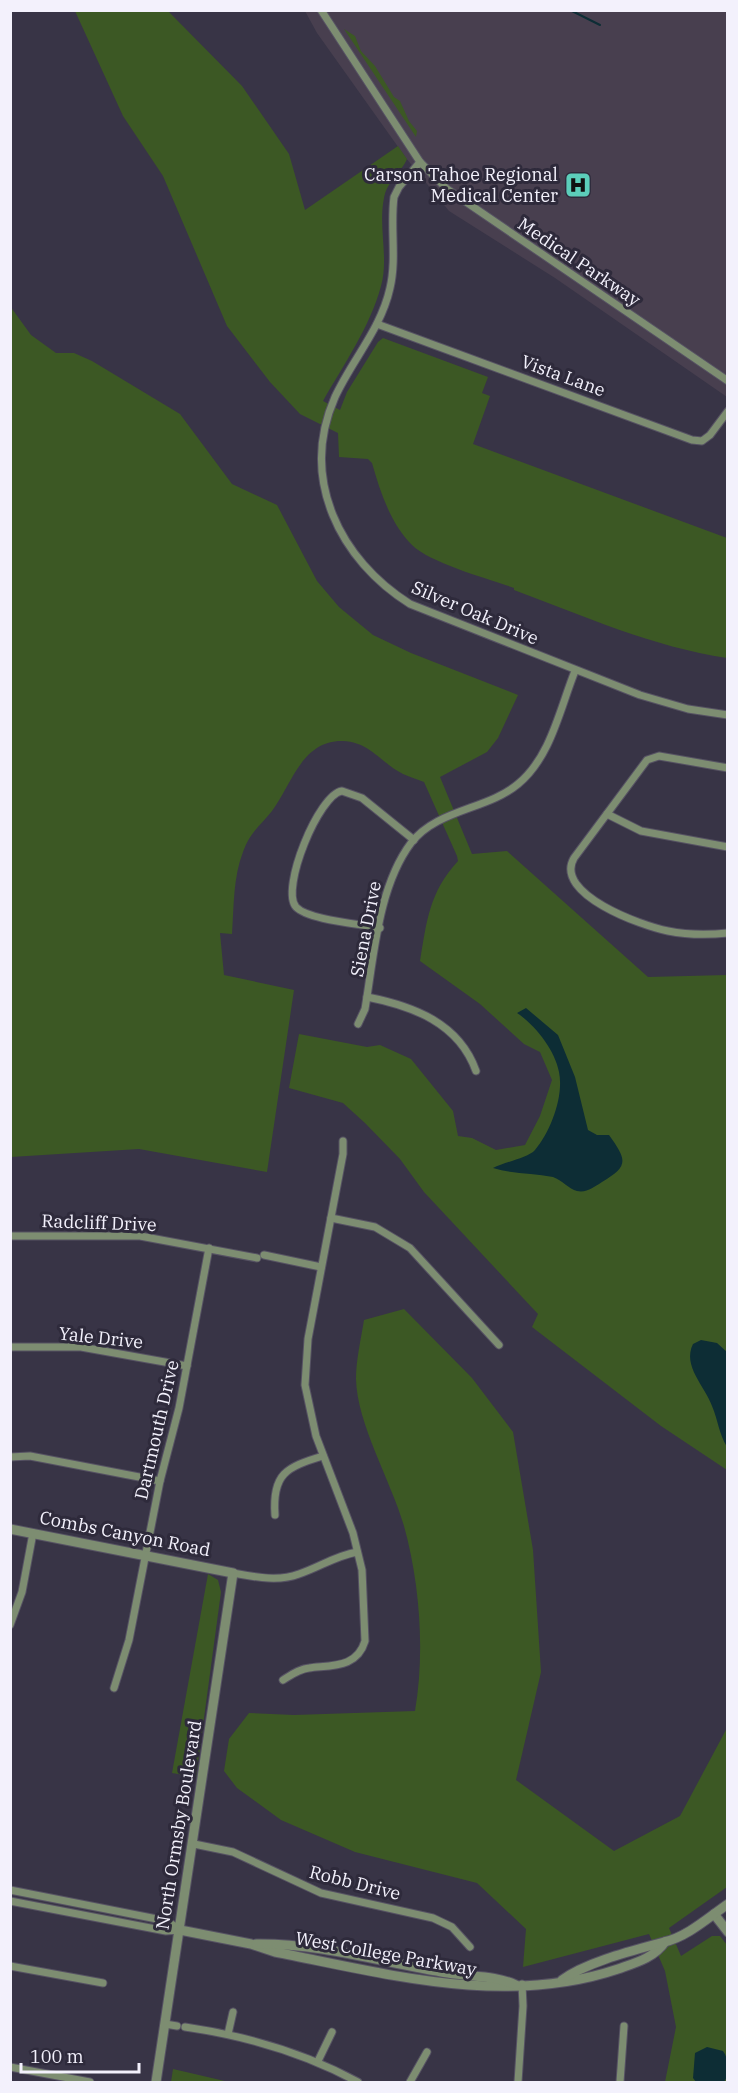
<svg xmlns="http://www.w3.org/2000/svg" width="738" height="2093" font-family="'IBM Plex Serif',serif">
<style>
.medical{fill:#483f4f}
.green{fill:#3c5824}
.water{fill:#0d2d35}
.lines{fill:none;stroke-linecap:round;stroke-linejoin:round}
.stream{stroke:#0d2d35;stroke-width:2}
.minor-casing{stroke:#565263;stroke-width:9}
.tertiary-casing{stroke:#565263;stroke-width:11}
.minor{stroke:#7d8d71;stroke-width:7}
.tertiary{stroke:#7d8d71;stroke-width:9}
.labels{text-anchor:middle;stroke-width:6;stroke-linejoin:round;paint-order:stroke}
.poi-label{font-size:18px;fill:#f3f1fc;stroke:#2e2a3b;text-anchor:end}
.street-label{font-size:18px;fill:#f3f1fc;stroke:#2e2a3b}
</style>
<rect width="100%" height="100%" fill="#383446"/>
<!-- medical -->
<path class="medical" d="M305,11H727V397L555,278L449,211L406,158L317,33Z"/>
<!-- green -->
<g class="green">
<path d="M75,11H168L242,86L289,154L305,210L398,146L407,159C401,173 387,181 384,198C378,227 389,258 381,286C370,327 344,364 323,401L340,410L347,392L378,342L383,338L488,377L482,393L490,396L473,444L727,538V658C653,647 584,616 514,590V588C489,579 430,563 412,545C390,523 380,491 372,463L368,459L339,457L338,433L300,414L270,382L227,326L163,176L123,116Z"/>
<path d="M344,29L355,36L361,51L375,66L394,97L400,101L409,121L417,131L416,137Z"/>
<path d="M10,306L31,335L56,353H74L92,361L180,414L232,484L277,505L317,581L339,607L373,635L411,653L518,695L498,738L487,752L440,777L472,854L507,851L648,977L727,975V1470L661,1426L532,1327L538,1314L424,1192L400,1159L365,1123L343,1103L289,1088L299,1034L367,1047L380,1045L411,1059L453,1111L458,1136L472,1138L496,1150L525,1145L540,1116L552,1080L540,1052L524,1044L480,1004L420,961C427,920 429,893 458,861L457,856L424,782C417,779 409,777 403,774C381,763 370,742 343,741C302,740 292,784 272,811C260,826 250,832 243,852C233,878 234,906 232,934L220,933L224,975L294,990L267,1172L139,1149L11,1157Z"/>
<path d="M404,1309L472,1378L513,1432L533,1550L541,1672L516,1780L614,1851L680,1816L727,1728V1887L669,1928L681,1956L712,1936H720L727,1945V2082H665L676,2027L665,1971L649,1934L523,1967L526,1929L477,1883L355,1852L281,1820L237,1788L224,1771L229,1739L249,1713L294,1715L415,1711C425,1652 420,1584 404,1526C391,1481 357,1424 356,1379C356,1360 361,1339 364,1320Z"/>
<path d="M208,1574L218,1580L221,1592L196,1777L172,1773Z"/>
<path d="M173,2069L229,2082H171Z"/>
</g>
<!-- water -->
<g class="water">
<path d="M526,1008L558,1035L575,1077L588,1130L597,1135H609C627,1160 629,1166 602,1182C594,1187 587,1193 577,1191C569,1189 562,1180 553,1177C533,1173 513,1174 493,1168C504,1162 528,1158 535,1150C551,1131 564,1096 559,1072C555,1050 535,1025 517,1013Z"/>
<path d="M701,1340L717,1343L727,1352V1447C719,1434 718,1420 712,1406C705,1386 682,1366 693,1344Z"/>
<path d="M707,2047L723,2051C729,2059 730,2074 724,2082H696L693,2078L695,2053Z"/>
</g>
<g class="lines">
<!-- stream -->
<path class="stream" d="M570,10L600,25"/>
<defs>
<g id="minor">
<path d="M321,10L420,162L447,189L728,381"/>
<path d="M420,162L399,187L394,197C390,227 397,258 390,288C381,329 352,360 335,397C299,479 340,560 410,604L640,695L688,709L728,715"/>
<path d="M377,324L692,440L702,441L710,435L728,411"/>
<path d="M728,768L659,756L647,760L574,858C553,894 642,926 668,931C688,935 708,935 728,933"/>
<path d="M607,814L641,831L728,847"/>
<path d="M380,928C361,924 308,920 296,907C280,889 319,794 342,791L362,798L414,840"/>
<path d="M367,997C413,1006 459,1023 476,1071"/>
<path d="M358,1024L365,1009C374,956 378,887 411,843C437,809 487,810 518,784C551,757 560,708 575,671"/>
<path d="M331,1218L375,1227L410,1248L499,1345"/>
<path d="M10,1236H140L257,1258"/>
<path d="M264,1255L321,1267"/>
<path d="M10,1347H81L187,1366"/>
<path d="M10,1457L30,1456L160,1481"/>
<path d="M275,1515C272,1474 286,1467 323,1456"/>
<path d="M233,1573C255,1577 278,1582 299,1574C320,1567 335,1556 357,1552"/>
<path d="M10,1625L22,1592L33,1533"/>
<path d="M283,1680C291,1675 299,1669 309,1668C332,1665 357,1668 365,1641L362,1570L353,1533L316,1436L305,1385L308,1339L343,1154V1141"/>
<path d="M114,1688L129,1640L160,1481L179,1408L209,1248"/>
<path d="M194,1844L233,1852L321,1893L433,1918L452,1927L470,1947"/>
<path d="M10,1890L167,1921L180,1930"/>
<path d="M10,1901L166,1931L180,1930"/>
<path d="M10,1966L103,1983"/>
<path d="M165,2024L177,2026"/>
<path d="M185,2027C247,2036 303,2052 358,2082"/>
<path d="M228,2034L233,2012"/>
<path d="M318,2061L332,2032"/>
<path d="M10,2067L90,2082"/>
<path d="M410,2082L427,2052"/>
<path d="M518,2082L523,2006L522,1984"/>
<path d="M620,2082L624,2026"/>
</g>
<g id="tertiary">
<path d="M10,1529L233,1573L156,2082"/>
<path d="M714,1914L728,1932"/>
<path d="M180,1930L251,1944L275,1952C388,1974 505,2007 618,1969C635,1963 654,1958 665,1942"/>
<path d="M256,1944C320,1943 385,1963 448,1973C471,1977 495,1975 516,1985"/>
<path d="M562,1980C586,1962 635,1950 664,1942C687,1937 709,1917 728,1904"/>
</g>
</defs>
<!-- minor casing -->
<use href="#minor" class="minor-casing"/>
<!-- tertiary casing -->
<use href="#tertiary" class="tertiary-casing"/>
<!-- minor -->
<use href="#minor" class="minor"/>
<!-- tertiary -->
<use href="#tertiary" class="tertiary"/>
</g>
<!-- icons -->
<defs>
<symbol id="hospital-square" viewBox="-11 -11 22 22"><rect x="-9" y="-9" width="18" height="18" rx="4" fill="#5cceba" stroke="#2e2a3b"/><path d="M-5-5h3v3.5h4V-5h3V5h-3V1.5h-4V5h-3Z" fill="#111"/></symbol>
</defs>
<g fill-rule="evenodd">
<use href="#hospital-square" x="563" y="170" width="30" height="30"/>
</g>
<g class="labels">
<!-- poi labels -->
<g class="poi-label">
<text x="558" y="181">Carson Tahoe Regional<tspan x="558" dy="21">Medical Center</tspan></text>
</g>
<!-- street labels -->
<g class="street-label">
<text transform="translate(579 262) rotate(34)" y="6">Medical Parkway</text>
<text transform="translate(563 376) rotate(20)" y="6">Vista Lane</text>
<text transform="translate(475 613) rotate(23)" y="6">Silver Oak Drive</text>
<text transform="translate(366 929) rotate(-79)" y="6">Siena Drive</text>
<text transform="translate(99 1223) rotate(2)" y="6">Radcliff Drive</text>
<text transform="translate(101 1338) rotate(6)" y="6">Yale Drive</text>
<text transform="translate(157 1430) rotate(-77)" y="6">Dartmouth Drive</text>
<text transform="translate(125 1534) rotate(11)" y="6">Combs Canyon Road</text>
<text transform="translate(179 1825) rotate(-81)" y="6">North Ormsby Boulevard</text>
<text transform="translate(355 1883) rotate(14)" y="6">Robb Drive</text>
<text transform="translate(386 1954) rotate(10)" y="6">West College Parkway</text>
</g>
</g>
<!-- border -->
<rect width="738" height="2093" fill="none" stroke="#f3f1fc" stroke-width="24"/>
<!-- scale -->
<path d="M21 2063v9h118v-9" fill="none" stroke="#f3f1fc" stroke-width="3"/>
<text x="30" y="2063" font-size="18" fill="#f3f1fc" stroke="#2e2a3b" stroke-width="4.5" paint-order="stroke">100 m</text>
</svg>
